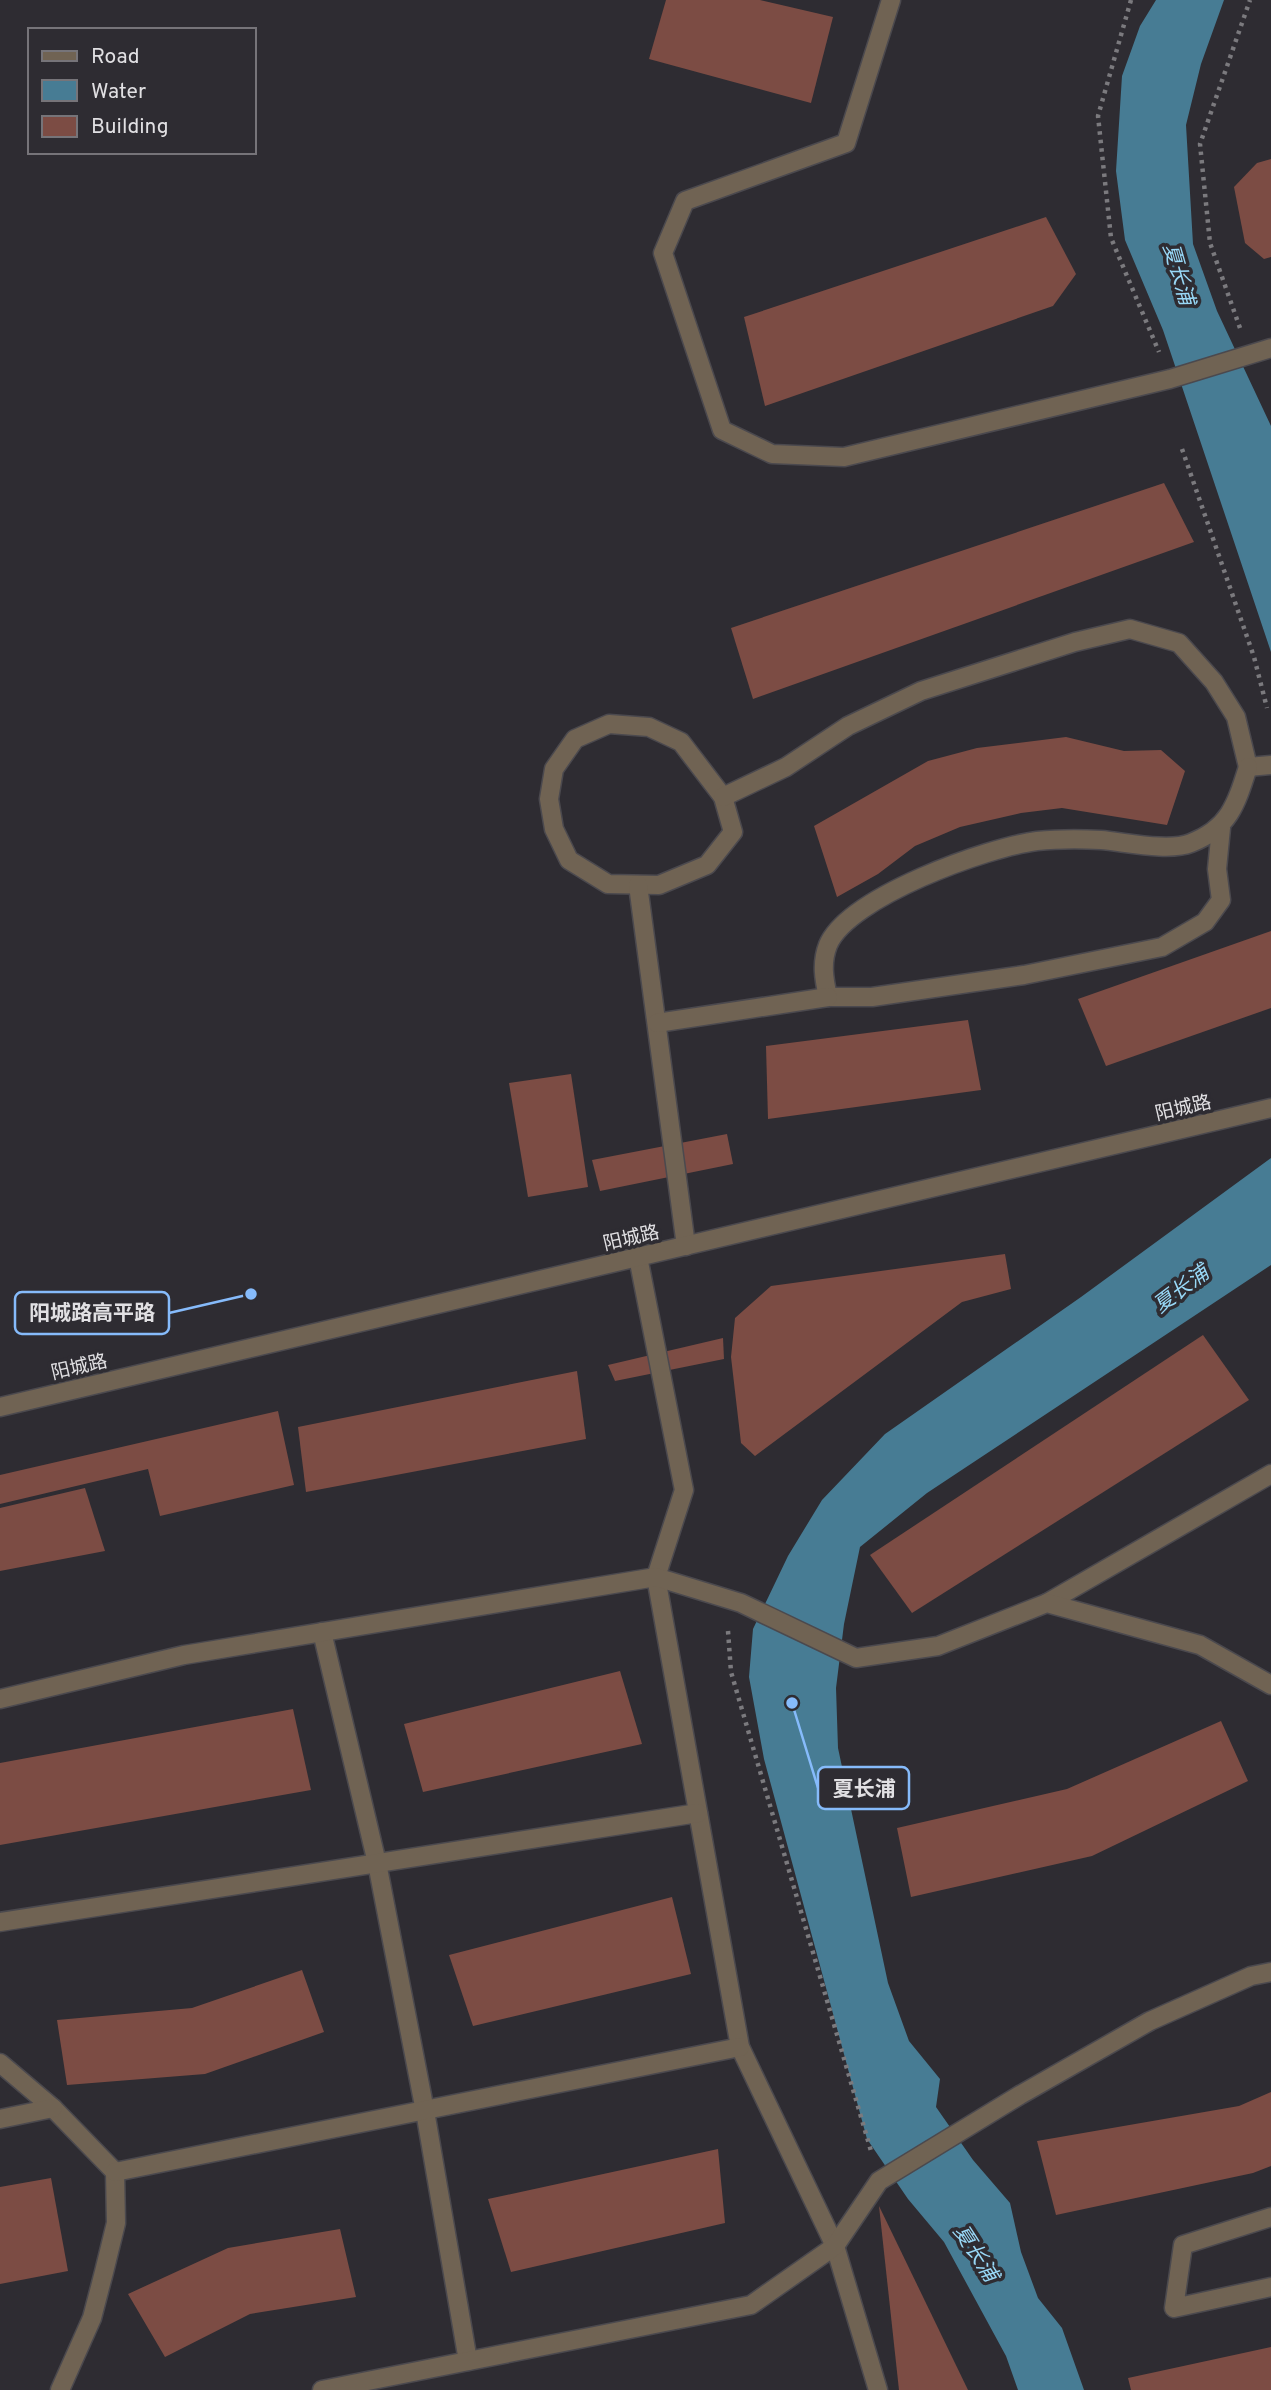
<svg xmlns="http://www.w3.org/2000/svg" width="1271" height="2390" font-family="Overpass,'Noto Sans SC',sans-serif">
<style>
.water{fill:#477c94}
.building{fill:#7c4c44}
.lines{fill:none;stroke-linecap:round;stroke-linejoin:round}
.minor-casing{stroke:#4b494e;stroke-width:21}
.tertiary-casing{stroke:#4b494e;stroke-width:21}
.path{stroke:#7b7a7e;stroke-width:4.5;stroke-dasharray:3.5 5;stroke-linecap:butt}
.minor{stroke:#706353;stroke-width:18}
.tertiary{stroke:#706353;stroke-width:18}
.labels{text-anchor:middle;stroke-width:7;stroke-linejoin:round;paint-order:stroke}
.street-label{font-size:19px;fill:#e1e0e3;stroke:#2e2c32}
.water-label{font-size:21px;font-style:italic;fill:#98d8f7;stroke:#2e2c32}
.leader{fill:none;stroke:#86bbfb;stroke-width:2.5}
.callout-dot{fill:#86bbfb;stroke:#2e2c32;stroke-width:2.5}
.callout{fill:#2e2c32;stroke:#86bbfb;stroke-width:2.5}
.callout-label{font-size:21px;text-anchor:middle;font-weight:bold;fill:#e1e0e3}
</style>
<rect width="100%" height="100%" fill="#2e2c32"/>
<!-- water -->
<g class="water">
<path d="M1156,0H1224L1201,64L1186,125L1193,244L1217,311L1271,426V652L1163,330L1125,240L1116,171L1122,76L1140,26Z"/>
<path d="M1271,1158V1265L927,1493L860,1547L844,1624L836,1688L838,1748L888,1983L909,2041L940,2079L936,2107L973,2160L1010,2203L1021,2252L1038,2298L1062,2328L1084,2390H1018L1006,2356L944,2242L908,2199L867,2139L764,1759L749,1677L753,1629L788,1556L822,1500L885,1434L1081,1297Z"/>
</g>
<!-- building -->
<g class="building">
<path d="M666,0H760L833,17L811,103L649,59Z"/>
<path d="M1271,159V257L1264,259L1245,243L1234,187L1257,163Z"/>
<path d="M1046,217L1076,274L1053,306L765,406L744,317Z"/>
<path d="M1164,483L1194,542L753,699L731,628Z"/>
<path d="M1066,737L1124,751L1161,750L1185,771L1167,825L1062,808L1021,813L960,827L915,846L878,874L837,897L814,826L928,761L977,748Z"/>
<path d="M1271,931V1008L1106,1066L1078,999Z"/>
<path d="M968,1020L981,1090L768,1119L766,1046Z"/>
<path d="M571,1074L588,1187L528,1197L509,1083Z"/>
<path d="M727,1134L733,1164L600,1191L592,1160Z"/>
<path d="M1005,1254L1011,1289L962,1302L755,1456L741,1443L731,1357L735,1318L771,1286Z"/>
<path d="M1203,1335L1249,1400L912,1613L870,1555Z"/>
<path d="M723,1338L724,1359L615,1381L608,1365Z"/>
<path d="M577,1371L586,1439L306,1492L298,1427Z"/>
<path d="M278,1411L294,1485L160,1516L148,1469L0,1504V1475Z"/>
<path d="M85,1488L105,1551L0,1571V1508Z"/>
<path d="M620,1671L642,1744L423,1792L404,1724Z"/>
<path d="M293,1709L311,1790L0,1845V1763Z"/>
<path d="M1221,1721L1248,1781L1092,1856L911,1897L897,1828L1067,1789Z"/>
<path d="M672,1897L691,1974L473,2026L449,1955Z"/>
<path d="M302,1970L324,2032L205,2074L67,2085L57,2020L192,2008Z"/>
<path d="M1271,2092V2166L1253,2173L1056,2215L1037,2141L1239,2106Z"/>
<path d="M718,2149L725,2223L511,2272L488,2199Z"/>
<path d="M51,2178L68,2271L0,2284V2187Z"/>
<path d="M879,2206L968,2390H899Z"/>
<path d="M340,2229L356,2297L250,2314L165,2357L128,2294L228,2248Z"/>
<path d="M1271,2347V2390H1131L1128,2378Z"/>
</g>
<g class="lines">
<defs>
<g id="minor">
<path d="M891,0L846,143L685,201L663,253L722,430L772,454L844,457L1170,379L1271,348"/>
<path d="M609,724L649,727L681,742L723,797L733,832L707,865L659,885L608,884L569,860L554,829L549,799L554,769L575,739Z"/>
<path d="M723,797L786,767L848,726L921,691L1075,642L1130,629L1179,643L1214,682L1236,717L1248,767L1271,765"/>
<path d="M1221,828L1217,869L1221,900L1205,922L1162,947L1024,975L872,997H828C824,979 821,963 828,945C848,897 988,847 1037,841C1057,839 1081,839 1101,840C1125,842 1169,852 1191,843C1229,828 1236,805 1248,767"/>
<path d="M638,885L686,1246"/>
<path d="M657,1023L828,997"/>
<path d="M638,1257L684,1490L656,1577L740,2047L835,2246L878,2390"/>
<path d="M1047,1603L1271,1474"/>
<path d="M322,1632L377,1863L425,2111L468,2361"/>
<path d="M0,1699L184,1655L656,1577L741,1603L856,1658L938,1646L1047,1603L1200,1645L1271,1685"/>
<path d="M0,1922L698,1813"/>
<path d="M0,2063L53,2108L115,2172L116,2223L104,2272L92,2318L60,2390"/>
<path d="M0,2119L53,2108"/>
<path d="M115,2172L740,2047"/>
<path d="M1271,2217L1183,2245L1174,2308L1271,2287"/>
<path d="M322,2390L751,2305L835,2246L879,2181L1020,2095L1150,2021L1251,1976L1271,1972"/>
</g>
<path id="tertiary" d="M0,1407L1271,1108"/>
</defs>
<!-- minor casing -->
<use href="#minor" class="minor-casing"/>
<!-- tertiary casing -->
<use href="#tertiary" class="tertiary-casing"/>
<!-- path -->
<g class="path">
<path d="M1131,0L1098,116L1111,238L1159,352"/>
<path d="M1240,328L1210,243L1200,144L1250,0"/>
<path d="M1182,449L1254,657L1267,708"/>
<path d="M728,1631L731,1672L871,2151"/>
</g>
<!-- minor -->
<use href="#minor" class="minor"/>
<!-- tertiary -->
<use href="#tertiary" class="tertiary"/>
</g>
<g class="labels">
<!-- street labels -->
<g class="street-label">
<text transform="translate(1183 1107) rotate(-13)" y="7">阳城路</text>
<text transform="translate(631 1237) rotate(-13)" y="7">阳城路</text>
<text transform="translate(79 1366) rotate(-13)" y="7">阳城路</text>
</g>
<!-- water labels -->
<g class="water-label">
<text transform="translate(1179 274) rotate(74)" y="7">夏长浦</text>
<text transform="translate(1181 1289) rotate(-37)" y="7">夏长浦</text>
<text transform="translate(976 2253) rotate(57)" y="7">夏长浦</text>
</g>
</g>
<!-- callouts -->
<path class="leader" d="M251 1294L169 1313M792 1703L818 1788"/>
<g class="callout-dot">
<circle cx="251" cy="1294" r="7"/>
<circle cx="792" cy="1703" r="7"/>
</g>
<g class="callout">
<rect x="15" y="1292" width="154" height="42" rx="7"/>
<rect x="818" y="1767" width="91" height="42" rx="7"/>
</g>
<g class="callout-label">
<text x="92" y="1320">阳城路高平路</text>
<text x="864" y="1796">夏长浦</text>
</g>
<!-- legend -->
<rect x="28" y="28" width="228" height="126" fill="#2e2c32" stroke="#767479" stroke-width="2"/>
<rect x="42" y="51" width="35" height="10" fill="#706353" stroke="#767479" stroke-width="2"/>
<text x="91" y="63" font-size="21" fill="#e1e0e3">Road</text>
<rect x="42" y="80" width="35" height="21" fill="#477c94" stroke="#767479" stroke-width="2"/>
<text x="91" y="98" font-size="21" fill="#e1e0e3">Water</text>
<rect x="42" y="116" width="35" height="21" fill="#7c4c44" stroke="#767479" stroke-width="2"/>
<text x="91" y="133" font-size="21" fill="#e1e0e3">Building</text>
</svg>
